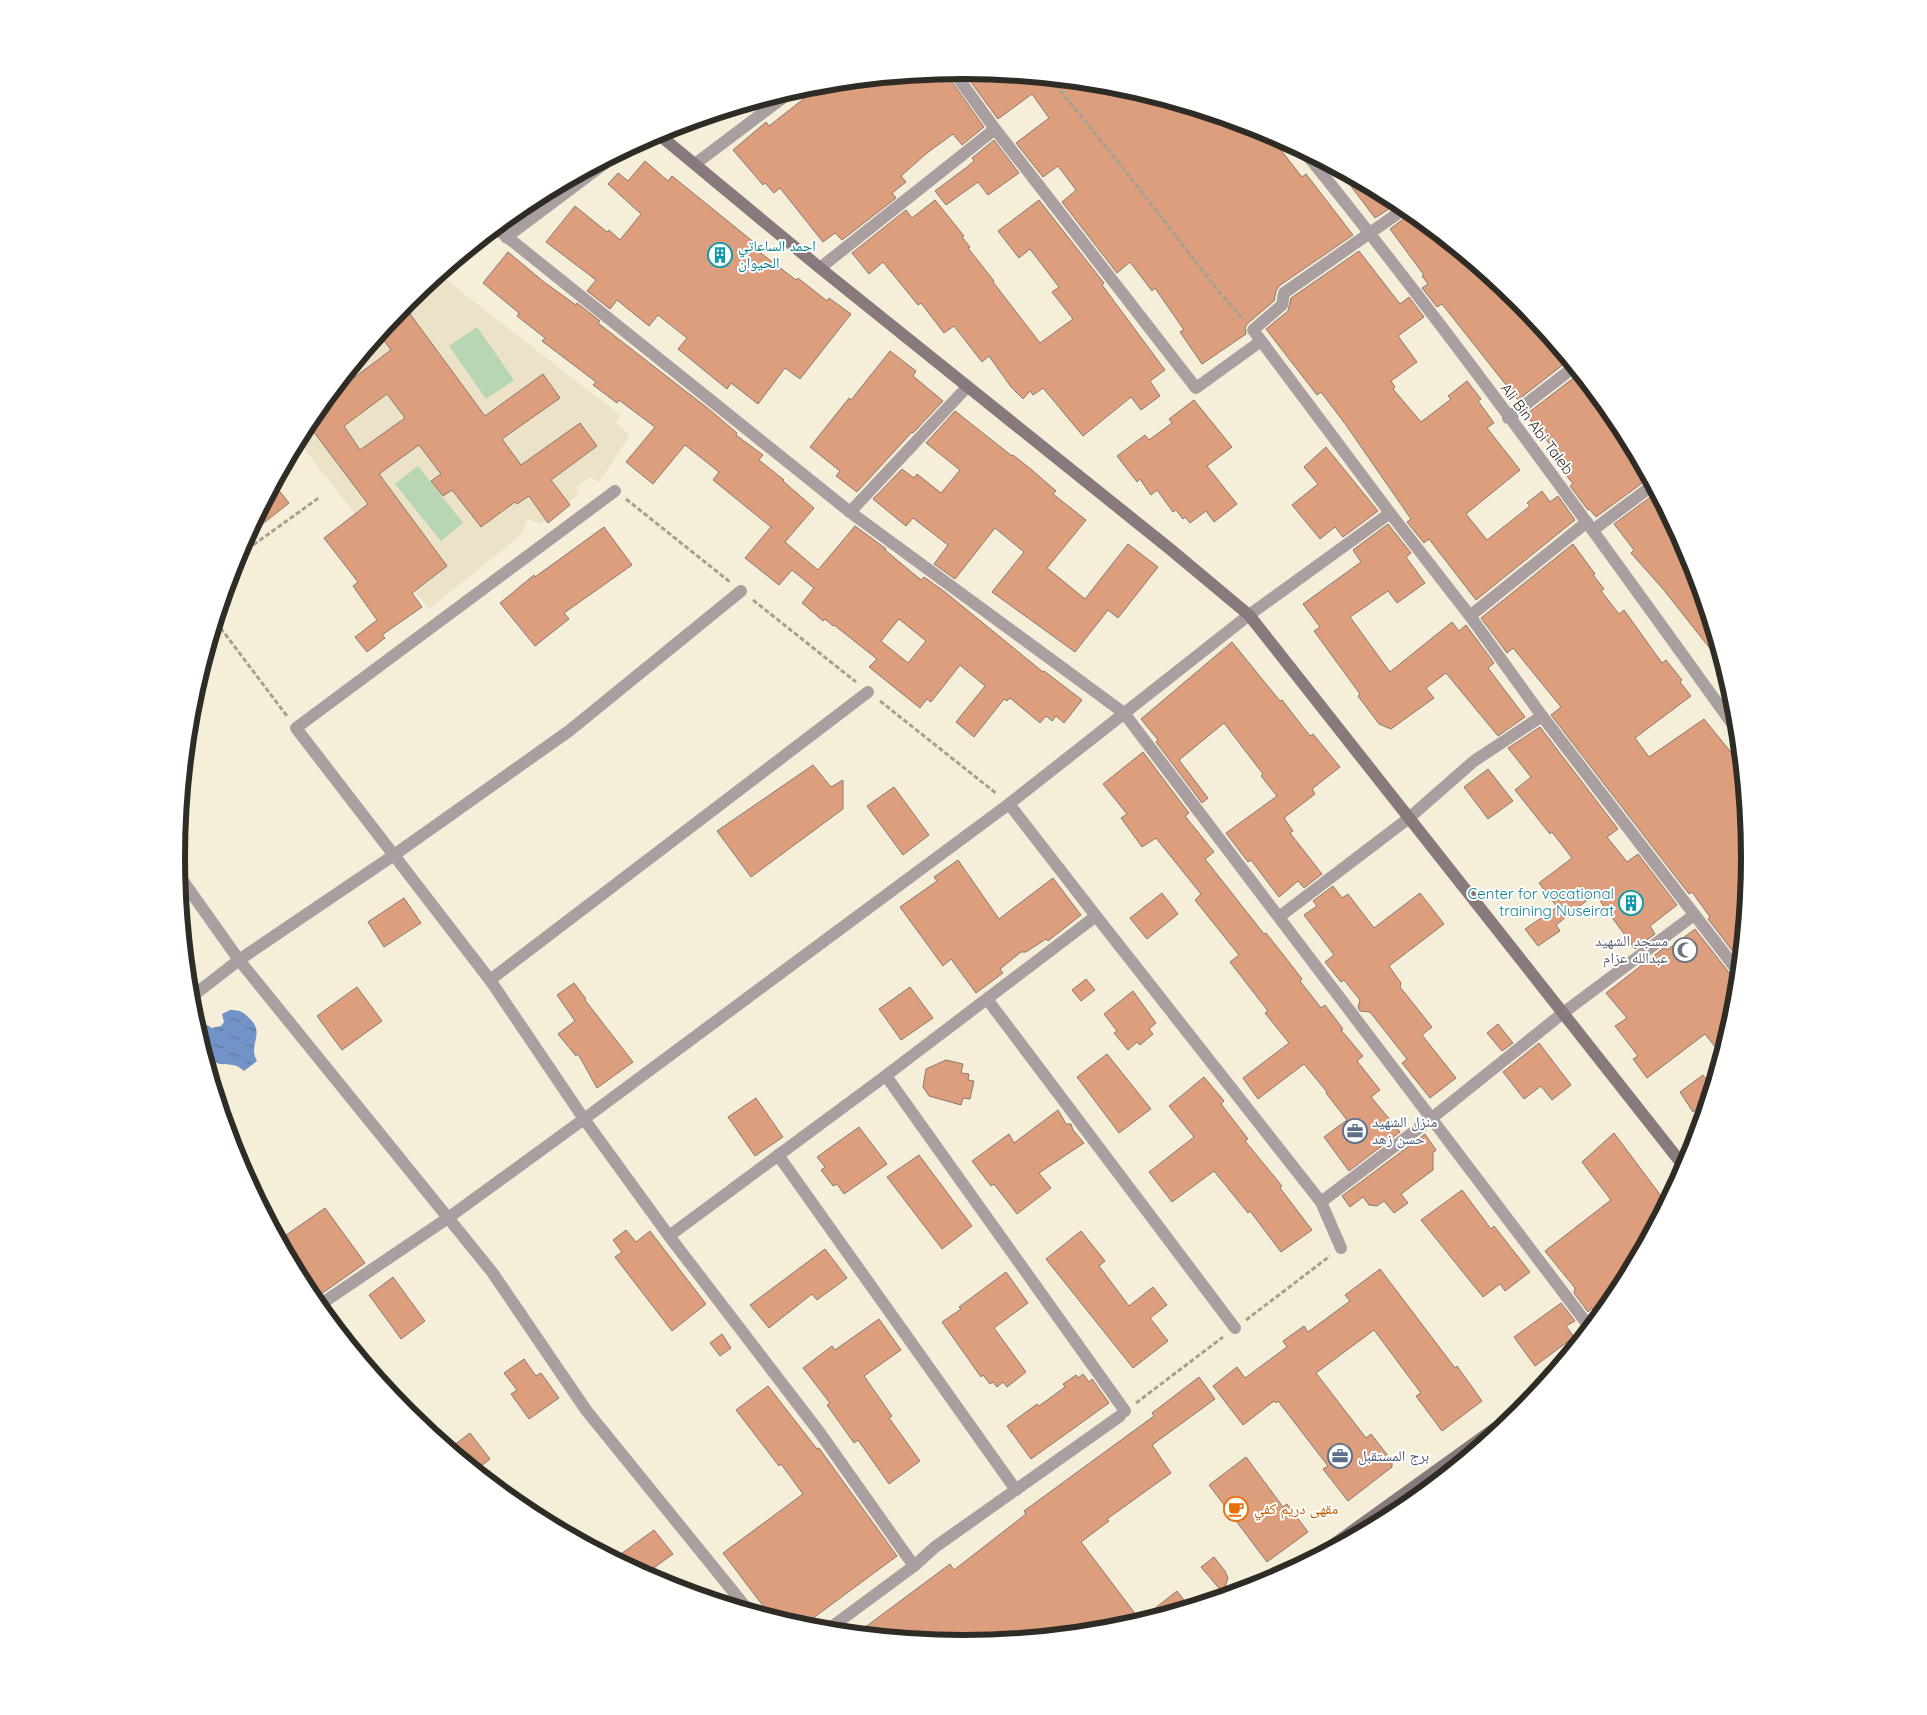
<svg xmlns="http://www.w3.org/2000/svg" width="1927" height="1715" font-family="Quicksand,'Noto Naskh Arabic',sans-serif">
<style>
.built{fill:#ece2c7}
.pitch{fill:#b8d6b4}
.water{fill:url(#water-ripples)}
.building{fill:#dc9e7d;stroke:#8c796f;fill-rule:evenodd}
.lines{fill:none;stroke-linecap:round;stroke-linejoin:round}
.path{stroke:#a6a091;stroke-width:3;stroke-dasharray:5 2.5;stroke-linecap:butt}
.lane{stroke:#a99fa1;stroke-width:11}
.street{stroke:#a99fa1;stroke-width:12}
.secondary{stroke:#88797c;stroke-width:12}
.labels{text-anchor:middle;stroke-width:4;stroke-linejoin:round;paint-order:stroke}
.culture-label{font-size:15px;fill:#0d838f;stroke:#fff;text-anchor:start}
.street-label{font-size:15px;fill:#2f2c25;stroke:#fff}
.worship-label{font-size:15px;fill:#5b616d;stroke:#fff;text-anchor:end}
.service-label{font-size:15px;fill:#4e5e75;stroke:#fff;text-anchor:start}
.food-label{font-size:15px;fill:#c56008;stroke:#fff;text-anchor:start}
.rim{fill:none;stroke:#2f2c25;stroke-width:6}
</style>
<defs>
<pattern id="water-ripples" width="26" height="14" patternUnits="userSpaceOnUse" patternTransform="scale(1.25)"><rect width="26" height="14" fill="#7193c7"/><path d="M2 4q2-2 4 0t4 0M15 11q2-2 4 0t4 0" fill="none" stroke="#5d78a1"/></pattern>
</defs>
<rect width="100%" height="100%" fill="#f5eed9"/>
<!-- built -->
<path class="built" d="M440,275L620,415L616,422L630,435L599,482L590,477L576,488L579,494L541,524L527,519L522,534L429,609L298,441L309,420L400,309Z"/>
<!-- pitch -->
<g class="pitch">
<path d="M477,327L514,380L486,399L449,346Z"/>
<path d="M418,466L463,523L441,541L395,484Z"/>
</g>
<!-- water -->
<path class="water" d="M230,1010C238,1010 243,1011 248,1017C267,1033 247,1044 257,1061L244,1071C232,1060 226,1068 215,1062C201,1055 197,1036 207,1025L212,1028L221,1026L224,1022L222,1014Z"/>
<!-- building -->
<g class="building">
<path d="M962,70L1117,85L1265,130L1302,177L1306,174L1353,235L1279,286L1276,291L1274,301L1247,324L1245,328L1246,334L1202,364L1180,332L1184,330L1155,288L1152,291L1130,262L1117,273L1062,202L1076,190L1058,166L1043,177L1016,143L1049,118L1032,94L998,119Z"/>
<path d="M945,72L984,127L962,145L953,134L927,153L901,176L906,182L892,193L896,198L842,240L835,233L823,242L780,188L774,193L765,183L763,185L733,150L766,122L769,126L806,97L802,92L812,85Z"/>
<path d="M994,140L1019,173L988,195L978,182L946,205L935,191L967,167L974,161L972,158Z"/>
<path d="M645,161L668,181L672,176L719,214L761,248L758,251L796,280L798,278L827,301L829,298L851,314L800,379L785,368L758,404L731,383L727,389L678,349L687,338L658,315L649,326L617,300L610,309L587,291L596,280L546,242L575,206L607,232L609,230L620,240L641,214L608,184L618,173L628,181Z"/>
<path d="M1338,169L1400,202L1375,218Z"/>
<path d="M935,200L964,236L962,237L970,247L968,248L994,281L993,282L1040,343L1073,319L1052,292L1059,287L1030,249L1019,258L998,231L1039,200L1104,283L1102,285L1165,370L1150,381L1160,396L1141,410L1131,397L1083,436L1043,388L1033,395L1030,391L1023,399L1011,387L989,356L982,362L954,326L944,333L921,303L918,305L883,262L869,274L852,253L906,210L912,218Z"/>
<path d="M1413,212L1521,301L1569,360L1518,400L1442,304L1437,307L1422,288L1428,284L1422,276L1424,275L1390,229Z"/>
<path d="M1359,251L1400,304L1409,297L1424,317L1398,336L1417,362L1391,381L1395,387L1393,389L1421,422L1451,399L1448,396L1467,381L1481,399L1478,401L1494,423L1487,428L1520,470L1466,514L1487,540L1530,506L1527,503L1542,491L1550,502L1558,496L1575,520L1476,600L1429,539L1424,543L1407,522L1411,519L1346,425L1321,392L1317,395L1266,329L1288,311L1291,298Z"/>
<path d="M508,252L544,282L576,305L577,303L600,321L598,323L710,410L737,433L736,435L763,455L759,460L784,480L783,481L814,508L785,542L818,570L855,526L885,548L886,549L885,550L921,580L924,577L945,592L1043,672L1044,671L1082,700L1064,723L1056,716L1052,721L1046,716L1040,723L1010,698L1007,701L1004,699L974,737L956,722L985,686L960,665L931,702L927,699L920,708L869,667L877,659L834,625L833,626L825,619L823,621L802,603L814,588L792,570L779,585L745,558L771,527L713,480L719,472L685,445L653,484L626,462L655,427L619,400L617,403L593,385L596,382L542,341L545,338L517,316L519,313L483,283ZM899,619L926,641L908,663L881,641Z"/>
<path d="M405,307L485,416L543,374L560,398L502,439L521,465L580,423L597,446L551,480L570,505L548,523L529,496L517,504L515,502L481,527L452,490L443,496L431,481L441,474L419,445L379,474L447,566L412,593L422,607L382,635L385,638L367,652L355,637L377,620L353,586L358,582L324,538L368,504L307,423L327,398L391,350L379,334L396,314ZM387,394L405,418L360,450L344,426Z"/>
<path d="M890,351L916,371L913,376L943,401L913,433L912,432L857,492L836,476L840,471L810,447L849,398L851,400Z"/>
<path d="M1580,373L1618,420L1649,478L1596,517L1589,509L1588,510L1570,486L1573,484L1548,451L1553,448L1527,416L1529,414L1528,413Z"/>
<path d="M1194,400L1232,447L1207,466L1237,504L1214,522L1206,511L1190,523L1185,517L1183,519L1176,510L1173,512L1157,490L1151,495L1140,479L1137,482L1117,456L1145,435L1149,440L1172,423L1169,419Z"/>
<path d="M955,411L1012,456L1013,455L1032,470L1056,491L1053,494L1086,520L1047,568L1085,599L1128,544L1158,567L1118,618L1108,610L1075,652L992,592L1024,552L995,528L955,579L934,564L948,545L913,518L906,526L873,499L902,469L914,478L917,474L941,493L960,470L926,443Z"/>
<path d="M1326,447L1378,511L1343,537L1335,527L1320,539L1292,505L1318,484L1304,467Z"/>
<path d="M274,484L289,503L246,537L267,498Z"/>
<path d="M1657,492L1691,556L1723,665L1663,589L1631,553L1634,550L1614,524Z"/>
<path d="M1388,524L1411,553L1406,557L1425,583L1397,603L1388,591L1350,617L1390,672L1452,622L1459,631L1466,625L1494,663L1488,668L1525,717L1498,736L1446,673L1426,688L1434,698L1391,729L1379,724L1358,696L1360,694L1314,631L1320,627L1303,604L1361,562L1353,550Z"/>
<path d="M604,527L632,565L564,613L569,619L535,646L500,603L534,575L535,577Z"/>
<path d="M1573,544L1595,574L1593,575L1604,589L1601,591L1619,614L1624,610L1662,663L1666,660L1682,680L1680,682L1691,696L1635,738L1649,757L1704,719L1742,766L1751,858L1741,962L1708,919L1710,917L1692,892L1689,894L1551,715L1561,707L1513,648L1507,653L1481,618Z"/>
<path d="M1232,642L1280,701L1282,700L1310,736L1313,734L1340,767L1312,789L1315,794L1284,818L1293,831L1290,833L1322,874L1304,888L1298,881L1279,897L1251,860L1248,862L1226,833L1277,796L1261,776L1263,774L1224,723L1179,760L1208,798L1202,803L1156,742L1158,740L1141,719Z"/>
<path d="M1540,727L1618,829L1607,837L1627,862L1638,854L1677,905L1650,926L1655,934L1635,949L1595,894L1556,925L1560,931L1538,946L1525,929L1557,907L1539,883L1572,858L1552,832L1550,834L1515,790L1531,777L1508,748Z"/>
<path d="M1143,752L1189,813L1185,816L1214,852L1205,859L1264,934L1266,933L1285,957L1302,979L1300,981L1321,1008L1325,1005L1343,1029L1341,1030L1363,1056L1357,1061L1380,1090L1371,1097L1400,1132L1349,1171L1324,1137L1347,1120L1326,1093L1327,1092L1304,1064L1258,1099L1243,1078L1289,1043L1265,1013L1268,1011L1230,962L1239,955L1195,900L1201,894L1156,838L1142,847L1121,818L1127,814L1103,784Z"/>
<path d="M813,765L831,787L843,780V809L751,877L717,831Z"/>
<path d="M1488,769L1513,801L1488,819L1464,787Z"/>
<path d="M894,787L929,835L903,855L867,806Z"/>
<path d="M958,860L999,919L1053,878L1081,915L1048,941L1046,939L1026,952H1021L1000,969L1003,973L976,993L951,959L943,966L900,907L937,881L934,877Z"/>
<path d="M1333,886L1342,898L1348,894L1374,928L1420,893L1444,924L1389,966L1401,983L1400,987L1432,1027L1422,1035L1456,1078L1430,1098L1402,1063L1407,1059L1370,1012L1360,1011L1358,1008L1360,1000L1344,980L1341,982L1325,962L1334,955L1304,915L1317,906L1313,901Z"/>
<path d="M1162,893L1178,914L1147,939L1130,918Z"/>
<path d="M404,898L421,923L384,947L368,922Z"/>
<path d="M1695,929L1734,979L1739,982L1736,1011L1727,1039L1716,1048L1705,1034L1647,1078L1633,1059L1638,1056L1615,1026L1627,1018L1606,993L1665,947L1667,950Z"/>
<path d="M1086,979L1095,990L1081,1001L1072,990Z"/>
<path d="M574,983L586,999L585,1000L633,1062L597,1088L578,1054L576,1056L558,1034L575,1021L557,995Z"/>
<path d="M357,987L382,1021L342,1050L317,1016Z"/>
<path d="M910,987L933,1018L901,1040L879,1009Z"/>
<path d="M1133,991L1156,1023L1149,1029L1153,1034L1140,1045L1137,1042L1128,1050L1114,1033L1117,1031L1104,1014Z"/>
<path d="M1498,1024L1513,1043L1502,1051L1487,1033Z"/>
<path d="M1539,1043L1571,1085L1552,1100L1541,1086L1524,1099L1503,1072Z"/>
<path d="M1107,1054L1151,1109L1119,1133L1077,1077Z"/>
<path d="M946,1060L963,1064L961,1073L969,1074L968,1080L974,1081L970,1099L963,1098L961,1105L929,1096L923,1087L926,1069Z"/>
<path d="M1703,1075L1713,1088L1704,1116L1698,1108L1693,1112L1680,1092Z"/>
<path d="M1204,1077L1224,1101L1221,1104L1248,1139L1245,1141L1282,1186L1280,1188L1312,1230L1281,1252L1250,1211L1248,1213L1214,1171L1172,1202L1149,1172L1194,1137L1169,1106Z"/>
<path d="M756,1098L783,1137L755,1156L728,1117Z"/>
<path d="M1058,1110L1066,1124H1071L1073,1130L1084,1143L1039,1173L1051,1188L1017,1214L994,1184L991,1186L972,1161L1009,1134L1014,1143Z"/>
<path d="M859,1127L887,1164L844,1194L837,1184L833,1186L821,1170L825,1167L817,1157Z"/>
<path d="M1614,1133L1667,1204L1618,1295L1604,1312L1602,1309L1596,1313L1592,1308L1588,1312L1574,1293L1575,1288L1545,1251L1611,1200L1582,1162Z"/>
<path d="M1425,1134L1436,1150L1433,1153V1170L1401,1194L1408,1203L1394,1213L1384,1201L1377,1206L1369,1205L1363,1197L1350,1207L1342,1196Z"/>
<path d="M919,1155L972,1226L942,1249L887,1177Z"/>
<path d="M1462,1190L1491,1229L1494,1226L1530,1272L1505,1291L1500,1284L1483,1297L1421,1220Z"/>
<path d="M325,1208L365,1263L317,1297L309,1295L279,1240Z"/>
<path d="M626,1230L636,1242L650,1231L706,1304L672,1331L615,1257L622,1252L613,1240Z"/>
<path d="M1081,1231L1105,1261L1099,1266L1129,1306L1153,1287L1167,1305L1150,1318L1168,1341L1133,1368L1046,1259Z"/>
<path d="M825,1249L847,1278L817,1300L812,1294L769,1328L750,1305Z"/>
<path d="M1380,1269L1455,1368L1457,1366L1482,1401L1442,1431L1416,1396L1421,1393L1374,1330L1316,1373L1366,1438L1371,1434L1392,1461V1467L1348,1501L1323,1469L1328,1466L1278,1401L1276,1403L1274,1401L1243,1425L1213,1386L1237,1367L1245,1378L1287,1347L1283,1341L1304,1326L1308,1332L1350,1301L1345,1295Z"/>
<path d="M1006,1272L1028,1303L994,1328L1026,1372L1007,1387L1003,1382L997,1387L993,1382L990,1384L983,1375L981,1377L942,1322L961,1309L959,1307Z"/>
<path d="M393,1277L425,1321L401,1339L369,1295Z"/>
<path d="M1561,1303L1575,1321L1566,1326L1574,1337L1535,1366L1514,1337Z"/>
<path d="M879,1319L901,1350L864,1376L892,1416L889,1418L920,1461L889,1484L858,1440L854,1443L827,1405L830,1403L803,1368L832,1346L835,1350Z"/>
<path d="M722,1334L731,1348L720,1356L710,1343Z"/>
<path d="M524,1359L536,1376L541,1373L559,1398L529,1419L511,1394L517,1390L504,1373Z"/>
<path d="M1083,1374L1089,1382L1092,1379L1109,1403L1031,1459L1007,1426L1037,1404L1039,1406L1065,1387L1063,1384L1076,1375L1078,1378Z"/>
<path d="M1199,1377L1215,1399L1152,1445L1171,1473L1107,1519L1109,1521L1081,1542L1140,1620L1177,1591L1190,1608L1117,1630L964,1645L856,1634L950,1564L954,1570L1026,1514L1024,1511L1154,1416L1152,1413Z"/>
<path d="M768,1386L817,1449L819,1448L897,1556L801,1627L773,1619L723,1553L803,1494L781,1464L779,1466L736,1410Z"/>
<path d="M470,1433L490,1459L475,1471L449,1449Z"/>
<path d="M1246,1457L1283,1507L1287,1504L1308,1532L1267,1562L1209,1485Z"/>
<path d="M654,1530L673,1554L644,1575L614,1559Z"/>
<path d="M1214,1557L1225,1571L1228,1578L1223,1593L1201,1567Z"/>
</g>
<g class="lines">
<!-- path -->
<g class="path">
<path d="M1051,79L1131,178L1219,292L1244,320"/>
<path d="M626,499L730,582"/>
<path d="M235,558L320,497"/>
<path d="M753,600L856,682"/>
<path d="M216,622L287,716"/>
<path d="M880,701L997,794"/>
<path d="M1246,1320L1330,1256"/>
<path d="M1136,1403L1223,1337"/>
</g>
<!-- lane -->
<path class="lane" d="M506,238L622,151"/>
<!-- street -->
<g class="street">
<path d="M953,71L995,129L1196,388L1261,341"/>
<path d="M1303,150C1456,338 1597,536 1739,733"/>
<path d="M695,164L792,91"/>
<path d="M1407,207L1284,293L1282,305L1253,330L1390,513L1470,616L1542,716L1740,974"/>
<path d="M496,228L850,512L1124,713L1591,1329"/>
<path d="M820,268L995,129"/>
<path d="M1508,418L1574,367"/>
<path d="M615,491L296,728L490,980L584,1119L669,1236L820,1433L914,1566L826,1631"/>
<path d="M850,512L967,387"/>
<path d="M1593,530L1653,485"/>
<path d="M1470,616L1587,522"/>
<path d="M1009,804L1096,916"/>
<path d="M178,874L239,960L492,1272L586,1410L749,1611"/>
<path d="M1279,917L1409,818L1474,761L1542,716"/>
<path d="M490,980L868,692"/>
<path d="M190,998L239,960L394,855L569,731L741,591"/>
<path d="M987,999L1235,1328"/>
<path d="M886,1076L1125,1411"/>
<path d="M778,1155L1016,1490"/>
<path d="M1321,1202L1432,1118L1563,1013L1694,915"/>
<path d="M669,1236L880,1080L1096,916L1321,1202L1341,1248"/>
<path d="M318,1306L448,1218L584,1119L1009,804L1249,615L1390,513"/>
<path d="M914,1566L935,1547L1120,1416"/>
</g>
<!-- secondary -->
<g class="secondary">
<path d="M657,133L820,268L1170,549L1249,615L1686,1169"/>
<path d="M1312,1560L1530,1403"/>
</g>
</g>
<!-- icons -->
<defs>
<symbol id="building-ring" viewBox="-11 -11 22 22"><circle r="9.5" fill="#fff" stroke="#0f9aa8" stroke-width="1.5"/><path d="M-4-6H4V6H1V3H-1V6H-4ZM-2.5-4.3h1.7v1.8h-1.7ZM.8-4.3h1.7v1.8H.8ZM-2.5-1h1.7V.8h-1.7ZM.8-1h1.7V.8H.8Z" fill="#0f9aa8"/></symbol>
<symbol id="mosque-ring" viewBox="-11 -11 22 22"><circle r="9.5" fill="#fff" stroke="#6b7280" stroke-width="1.5"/><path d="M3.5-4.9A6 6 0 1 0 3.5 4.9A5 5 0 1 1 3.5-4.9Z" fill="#6b7280"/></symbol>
<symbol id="office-ring" viewBox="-11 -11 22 22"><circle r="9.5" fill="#fff" stroke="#5c6f8a" stroke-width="1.5"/><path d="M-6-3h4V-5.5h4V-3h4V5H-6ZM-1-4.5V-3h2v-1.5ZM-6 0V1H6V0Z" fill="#5c6f8a"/></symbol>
<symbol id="cafe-ring" viewBox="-11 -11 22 22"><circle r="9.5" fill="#fff" stroke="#e8710a" stroke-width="1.5"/><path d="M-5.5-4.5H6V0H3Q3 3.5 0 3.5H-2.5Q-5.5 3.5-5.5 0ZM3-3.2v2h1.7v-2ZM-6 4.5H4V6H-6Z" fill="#e8710a"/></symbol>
</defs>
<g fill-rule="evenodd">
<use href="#building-ring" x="706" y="241" width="28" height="28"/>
<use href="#building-ring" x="1617" y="889" width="28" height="28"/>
<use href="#mosque-ring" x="1671" y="936" width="28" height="28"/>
<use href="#office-ring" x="1341" y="1117" width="28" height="28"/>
<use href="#office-ring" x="1326" y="1442" width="28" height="28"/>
<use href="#cafe-ring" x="1222" y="1495" width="28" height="28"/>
</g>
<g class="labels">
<!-- culture labels -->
<g class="culture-label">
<text x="738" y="251">احمد الساعاتي<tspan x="738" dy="17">الحيوان</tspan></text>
<text x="1614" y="899" text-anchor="end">Center for vocational<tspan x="1614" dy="17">training Nuseirat</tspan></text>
</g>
<!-- street labels -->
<g class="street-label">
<text transform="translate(1537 429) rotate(53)" y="5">Ali Bin Abi Taleb</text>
</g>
<!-- worship labels -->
<g class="worship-label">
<text x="1668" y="946">مسجد الشهيد<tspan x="1668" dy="17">عبدالله عزام</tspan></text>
</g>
<!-- service labels -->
<g class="service-label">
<text x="1372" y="1127">منزل الشهيد<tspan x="1372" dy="17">حسن زهد</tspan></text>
<text x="1358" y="1461">برج المستقبل</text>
</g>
<!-- food labels -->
<g class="food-label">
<text x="1254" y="1514">مقهى دريم كفي</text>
</g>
</g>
<!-- crop -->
<path d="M0 0H1927V1715H0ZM185 857a778 778 0 1 1 1556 0a778 778 0 1 1-1556 0Z" fill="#fff" fill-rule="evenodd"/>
<path class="rim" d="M185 857a778 778 0 1 1 1556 0a778 778 0 1 1-1556 0Z"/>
</svg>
